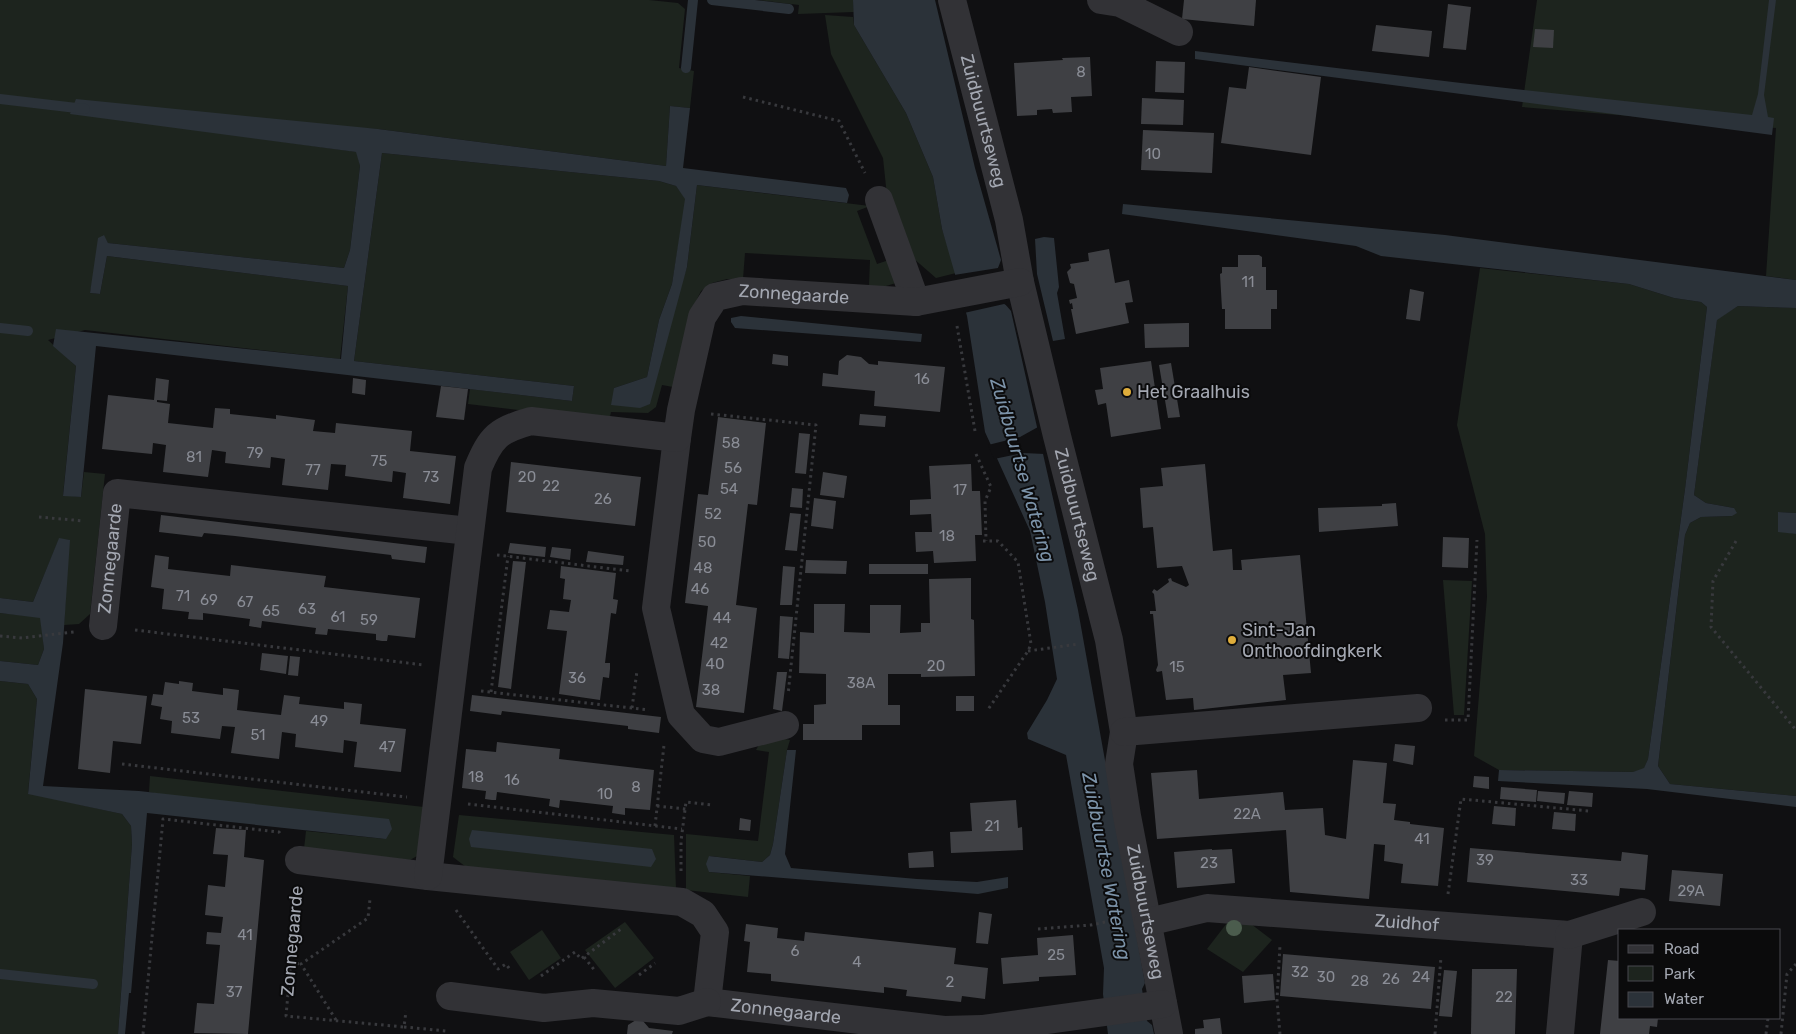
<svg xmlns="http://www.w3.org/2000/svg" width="1796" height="1034" font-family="Rubik,sans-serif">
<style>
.green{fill:#1d241e}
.water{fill:#2b3239}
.pier{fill:#101012}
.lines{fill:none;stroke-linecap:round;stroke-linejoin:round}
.stream{stroke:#2b3239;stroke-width:10}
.building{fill:#3f4044}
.path{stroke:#38393d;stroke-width:3;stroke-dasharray:2.5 4;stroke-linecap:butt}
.minor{stroke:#323236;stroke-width:28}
.tree{fill:#4b5c4d}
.poi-dot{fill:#dfad3b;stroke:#0b0b0c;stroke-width:2}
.labels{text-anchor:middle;stroke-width:4;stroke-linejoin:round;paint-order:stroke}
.number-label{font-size:15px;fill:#8a8d96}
.street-label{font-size:18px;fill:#a3a7b1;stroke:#0b0b0c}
.poi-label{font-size:18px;fill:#a3a7b1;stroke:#0b0b0c;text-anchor:start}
.water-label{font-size:19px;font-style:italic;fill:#7c93a9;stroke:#0b0b0c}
</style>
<rect width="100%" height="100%" fill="#101012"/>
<!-- green -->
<g class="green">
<path d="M0,0H649L678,3L685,9L679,68L694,71L690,108L670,106L666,166L378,129L118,119L357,152L360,166L350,250L344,268L108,243L103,235L90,293L100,294L107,256L348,286L340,359L85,330L48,340L76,366L63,495L81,497L84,472L105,474L90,614L79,624L64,625L69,540L59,539L33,602L0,598Z"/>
<path d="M758,0H853L854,12L798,14L799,5Z"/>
<path d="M1537,0H1796V280L1766,276L1776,128L1522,107Z"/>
<path d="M825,15L853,17L854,25L906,113L933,177L942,229L956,273L936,278L913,258L887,196L883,158L831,54Z"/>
<path d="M382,153L659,181L676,186L686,199L672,284L659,320L647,377L614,388L640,408L687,267L697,185L870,206L857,211L877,264L889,260L896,283L886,286H869L870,260L745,253L743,279H727L712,283L701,291L694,305L673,387L662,385L656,407L648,413L611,412L609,421L468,404L470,389L572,401L574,386L354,361Z"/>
<path d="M1480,268L1629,284L1674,298L1701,302L1707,307L1685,489L1648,759L1644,769L1634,772L1499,770L1474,756L1487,597L1485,534L1457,425Z"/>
<path d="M1738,306L1796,308V513L1778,512V531L1796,534V796L1670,784L1658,766L1685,535L1690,523L1701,517L1732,516L1734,508L1706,503L1694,495L1717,319Z"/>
<path d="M1443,580L1472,581L1464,715H1454Z"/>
<path d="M0,613L41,617L44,649L38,665L0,661Z"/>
<path d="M0,681L28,684L37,699L28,793L122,814L131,826L132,844L118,1034H0Z"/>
<path d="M780,738L790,740L787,750L773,844L770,855L762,862L710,856L709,872L750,876L748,897L686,890V834L758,841L769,752L756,750L761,741Z"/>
<path d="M150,776L424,807L417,856L410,860L304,849L306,831L386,839L149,792Z"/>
<path d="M459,815L674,835L676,889L466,867L453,857Z"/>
<path d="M625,922L654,958L615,988L585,950Z"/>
<path d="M1227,923L1251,924L1272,940L1243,972L1207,949Z"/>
<path d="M542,930L561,958L529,980L510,952Z"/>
</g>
<!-- water -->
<g class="water">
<path d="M853,0H935L975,168L1001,260L998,268L1005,304L1011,311L1078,610L1145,983L1142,989L1147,1021L1152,1025L1154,1034H1108L1103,994L1104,968L1066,755L1028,739L1027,733L1047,700L1057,679L1045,602L1030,531L985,432L967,316L942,229L933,177L906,113L854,25Z"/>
<path d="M1769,0H1776L1764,95L1768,117L1774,118L1772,135L1195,59V51L1461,83L1752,115L1758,94Z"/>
<path d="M76,99L378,129L666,166L670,106L690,108L683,168L846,188L849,195L847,203L697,185L687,267L650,404L640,408L611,405L614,388L647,377L659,320L672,284L685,199L676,186L659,181L382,153L354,361L574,386L572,401L96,346L81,497L63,496L76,366L53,346L56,329L341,359L348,286L107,256L100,294L90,293L98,238L104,235L108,243L344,268L350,250L360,166L356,152L70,114Z"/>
<path d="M1123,204L1445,235L1796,280V308L1738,306L1717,320L1694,495L1706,503L1734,508L1737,513L1732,516L1701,517L1690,523L1685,535L1658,766L1670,784L1796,796V807L1647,789L1498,781L1499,770L1633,772L1644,768L1648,759L1685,489L1707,307L1701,302L1674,298L1629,284L1381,256L1356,246L1122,214Z"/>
<path d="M1044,237L1054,238L1059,287L1057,293L1065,339L1053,341L1037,274L1035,239Z"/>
<path d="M741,316L922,334L921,342L735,328L731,322V318Z"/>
<path d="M1778,512L1796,513V534L1778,532Z"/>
<path d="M59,538L70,540L63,643L43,786L139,791L389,819L392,829L386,839L147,813L131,993H129L125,1034H118L132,844L131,826L122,814L28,794L37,699L28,684L0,681V661L38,665L44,649L40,618L0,613V598L33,602Z"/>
<path d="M787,750H796L785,854L791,868L917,879L977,882L1008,877V888L978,894L709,872L706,864L709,856L762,862L770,855L773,844Z"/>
<path d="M472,830L652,849L656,859L651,867L471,847L469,839Z"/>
</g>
<!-- pier -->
<g class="pier">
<path d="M1001,264L1000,268L1007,303L1009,306L1004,304L964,313L954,275L998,268Z"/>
<path d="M1038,427L1045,454L1023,453L994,459L988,445L1020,437Z"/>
</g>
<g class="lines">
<!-- stream -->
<g class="stream">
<path d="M712,0L789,9"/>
<path d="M686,68L693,0"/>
<path d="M0,99L85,109"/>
<path d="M0,328L28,331"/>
<path d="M0,974L93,984"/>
</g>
</g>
<!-- building -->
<g class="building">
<path d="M1184,0H1256L1254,26L1182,19Z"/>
<path d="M1448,4L1471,7L1466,50L1443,48Z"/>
<path d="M1376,25L1432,31L1429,57L1372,51Z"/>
<path d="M1535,29L1554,30L1553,48L1533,47Z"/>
<path d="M1090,57L1092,96L1071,97L1072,112L1053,113L1052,109L1037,110V115L1017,116L1014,63L1063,60L1062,58Z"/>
<path d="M1156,61L1185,62L1184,93L1155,92Z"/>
<path d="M1249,67L1321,77L1311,155L1221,143L1229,87L1246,89Z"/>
<path d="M1142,98L1184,100L1183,125L1141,124Z"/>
<path d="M1143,130L1214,133L1212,173L1141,170Z"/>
<path d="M1109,249L1115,283L1129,280L1133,302L1125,303L1129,323L1076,334L1071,309H1073L1072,303L1070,304L1069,300L1077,298L1074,284L1070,283L1067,272L1071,268L1070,264L1089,261L1088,253Z"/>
<path d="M1238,255H1259L1262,257V267H1266V290H1277V309H1271V329H1225V309H1222L1220,274L1222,273V267H1238Z"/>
<path d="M1410,289L1424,292L1420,321L1406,319Z"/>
<path d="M1186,323H1189V347L1145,348L1144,324Z"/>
<path d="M773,354L788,356V366L772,364Z"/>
<path d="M847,355L861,357L869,364L878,365V361L945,367L940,412L874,406L875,391L822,386L823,373L838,375L839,361Z"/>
<path d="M1151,361L1161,429L1111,437L1106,403L1098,405L1095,390L1103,389L1100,368Z"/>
<path d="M1171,363L1180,417L1168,418L1159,365Z"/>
<path d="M156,378L169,380L167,401L157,400V402L170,404L168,423L213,428L215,408L230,409V414L276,419V415L315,420L313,431L335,433L336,423L412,431L410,451L456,456L450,504L403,498L406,473L393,471L392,482L345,476L346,465L331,464L328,490L282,485L285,459L271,457L270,468L225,463L226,452L212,450L208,477L163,472L166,445L153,443L152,454L102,449L108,395L154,400Z"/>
<path d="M353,378L366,380L365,395L352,393Z"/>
<path d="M441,386L468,389L464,420L436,417Z"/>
<path d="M860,414L886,416L885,427L859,425Z"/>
<path d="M718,417L766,423L757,505L748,504L736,605L757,608L744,713L696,707L708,606L685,603L698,494L708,495Z"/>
<path d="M799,433L810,434L806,474L795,473Z"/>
<path d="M511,462L641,477L635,526L506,512Z"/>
<path d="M971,464L972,491H980L982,535H975L976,561L934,563L933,551L916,552L915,532H932L931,514L910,515V500L931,499L929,466Z"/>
<path d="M1205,464L1213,551L1232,549L1233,570H1242L1241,560L1300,555L1311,673L1283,675L1286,700L1194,710L1193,698L1166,700L1162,671L1157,672L1156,670L1158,665L1153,614H1150V611H1156L1154,594L1152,592L1154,589L1157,591L1169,582L1168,579L1171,578L1172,581L1186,587L1189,585L1182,566L1157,568L1153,527L1143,528L1140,488L1163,486L1161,468Z"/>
<path d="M823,472L847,476L844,498L820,495Z"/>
<path d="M792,488L803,489L802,508L790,507Z"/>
<path d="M814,498L836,501L833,529L811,526Z"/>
<path d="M1396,503L1398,526L1319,532L1318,508L1382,506V504Z"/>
<path d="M790,513L801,514L797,551L785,550Z"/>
<path d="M161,515L427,547L425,563L392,559L391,555L235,536L204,533L202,537L159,532Z"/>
<path d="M1443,537L1469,538L1468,568L1442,567Z"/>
<path d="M510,543L546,547L545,557L508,553Z"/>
<path d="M552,547L571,549L570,560L550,557Z"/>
<path d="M588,551L624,556L623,565L586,562Z"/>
<path d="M155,555L169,557L168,569L230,576L231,565L326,576L324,587L420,598L415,638L388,635L387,641H382L376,640V634L328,629L327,635L315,634L316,628L262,621L261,628L249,626L250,619L203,613V620L188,619L189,612L162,609L164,589L151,587Z"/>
<path d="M806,560L847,561L846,574L805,573Z"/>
<path d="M513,561L526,562L511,689L498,687Z"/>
<rect x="869" y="564" width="59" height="10"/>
<path d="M561,566L616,573L613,599L618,600L616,614L611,613L605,663H610V669L609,678L603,677L600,700L559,694L567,631L547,629L550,610L569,612L571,600L563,599L565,579L560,578Z"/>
<path d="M783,566L795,567L792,605H780Z"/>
<path d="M971,578V619L974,620L975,676L921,677V674H888V705H900V725H862V740H803V724H814V705L826,704V674L799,673L800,632L814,633V604H845L844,632L870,633V605H901L900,633L921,632V623H930L929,579Z"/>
<path d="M780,616L793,617L789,659L778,658Z"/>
<path d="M262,653L288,656L286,674L260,670Z"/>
<path d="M290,656L300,657L298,676L288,675Z"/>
<path d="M777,672H787L782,711L773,709Z"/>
<path d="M179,681L193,683L192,691L223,695V688L239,690L237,710L281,715L284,695L300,697L299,704L344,709V702L362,704L360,724L406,729L401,772L354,767L357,742L344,740L343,753L295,747L296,734L282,732L279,759L231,753L235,727L222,726L220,739L171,733L172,721L160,719L162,707L151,705L153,694L163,695L165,682L179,684Z"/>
<path d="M85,689L147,696L141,744L113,741L110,773L78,769Z"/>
<path d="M472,695L661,717L659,733L628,729V726L502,711L501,715L470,711Z"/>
<rect x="956" y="696" width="18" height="15"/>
<path d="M497,742L560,749L559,759L654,770L650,810L625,808V815L612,813L613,806L560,800L559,808L549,806L550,799L497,792L496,800H492L485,799L486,791L462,788L466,749L496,752Z"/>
<path d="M1395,744L1415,746L1413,765L1393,761Z"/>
<path d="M1353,760L1387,763L1383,803L1396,804L1394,820L1410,822V824L1444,828L1438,886L1401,883L1403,864L1384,861L1385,845L1374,844L1369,899L1290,892L1286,830L1157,839L1151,773L1197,770L1199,799L1283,792L1285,810L1323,808L1325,835L1346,839Z"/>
<path d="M1474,776L1489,777V789L1473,787Z"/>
<path d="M1501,787L1537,790L1536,802L1500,799Z"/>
<path d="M1538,791L1565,793L1564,804L1537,801Z"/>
<path d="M1569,791L1593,793L1592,807L1567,805Z"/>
<path d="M1016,800L1018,828L1022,827L1023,850L951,853L950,832L972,831L970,803Z"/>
<path d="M1494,806L1516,808L1515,826L1492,824Z"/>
<path d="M1554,812L1576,814L1575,831L1552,829Z"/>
<path d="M740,818L751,820L750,831L739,830Z"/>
<path d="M216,828L246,830L244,857L264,860L248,1034L194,1033L197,1003L214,1004L220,945L206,944L207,932L221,933L223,917L205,915L208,885L225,887L228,855L213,854Z"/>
<path d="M1470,848L1621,861L1622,852L1648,855L1645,890L1620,888L1619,896L1467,882Z"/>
<path d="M1212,849V850L1232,849L1235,883L1177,888L1174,852Z"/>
<path d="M933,851L934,867L909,868L908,853Z"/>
<path d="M1672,870L1723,874L1720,906L1669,901Z"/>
<path d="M979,912L992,914L988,944L976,943Z"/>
<path d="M746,924L778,928L777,938L804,941L805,932L956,948L954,964L988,968L985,999L962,996L961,1002L906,996L907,990L884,987V993L771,981V974L747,972L750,942L744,941Z"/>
<path d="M1073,935L1076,975L1039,977V981L1003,984L1001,958L1038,955L1037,938Z"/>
<path d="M1283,954L1435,967L1431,1009L1280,996Z"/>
<path d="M1608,960L1620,961V1018H1658L1657,1027L1650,1026L1649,1034H1600Z"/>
<path d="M1472,969H1517L1515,1034H1471Z"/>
<path d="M1444,970L1457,971L1452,1017L1439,1016Z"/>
<path d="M1273,974L1275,1000L1244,1003L1242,976Z"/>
<path d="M1220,1018L1222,1034H1195V1029L1204,1028L1203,1020Z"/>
<path d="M636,1020L643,1021L649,1028L673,1031L672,1034H627L628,1025Z"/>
</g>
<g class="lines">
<!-- path -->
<g class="path">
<path d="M743,97L839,121L865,173"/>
<path d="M957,326L975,431"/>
<path d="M711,414L816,425L788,695"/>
<path d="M976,454L991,487L985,501L986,541"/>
<path d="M39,517L84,521"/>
<path d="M983,541H998L1018,562L1031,644L1028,651L987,711"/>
<path d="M1736,541L1713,581L1711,627L1796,730"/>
<path d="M497,555L630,571"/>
<path d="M135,630L424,665"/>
<path d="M0,636L22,638L74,632"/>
<path d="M1028,651L1079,644"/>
<path d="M481,691L649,710"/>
<path d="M491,692L508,556"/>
<path d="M632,708L637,671"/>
<path d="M1445,720H1468L1477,540"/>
<path d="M122,764L407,797"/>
<path d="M468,804L682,829"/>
<path d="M657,806L686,809"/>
<path d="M655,826L664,745"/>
<path d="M681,871V841L686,802L712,805"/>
<path d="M297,891L286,1016L404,1027L406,1011"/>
<path d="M1448,894L1461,799L1589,811"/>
<path d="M456,910L498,969L506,964L511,971"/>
<path d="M1038,929L1091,925L1115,920"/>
<path d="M584,957L596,972"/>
<path d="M290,963L301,964"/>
<path d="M639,975L655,963"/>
<path d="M541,976L575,952L581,959L621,929"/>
<path d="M336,1020L301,964L368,918L370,899"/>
<path d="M404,1027L446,1031"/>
<path d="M143,1034L163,819L279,832L282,836"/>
<path d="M1280,1034L1277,1000L1280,945"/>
<path d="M1435,1034L1441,957"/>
<path d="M1766,1034L1768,1018"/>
<path d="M1781,1034L1787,974L1796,964"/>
</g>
<!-- minor -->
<g class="minor">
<path id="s1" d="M952,0L1009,220L1020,282L1057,436L1109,640L1124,732L1119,764L1127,816L1169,1034"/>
<path d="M1101,0L1120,3L1179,32"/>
<path d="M879,200L916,302"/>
<path d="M677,438L656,608L681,715L703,739L719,742L785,725"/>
<path id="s2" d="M103,626L117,493L469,531"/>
<path d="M1124,732L1418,708"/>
<path id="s3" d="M299,860L428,876L682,902L703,914L715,932L707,1002L944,1030L982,1029L1163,1004"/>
<path id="s4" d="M428,876L478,468C491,437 498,430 531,421L677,438L681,410L702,317L715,297L742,291L916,302L1020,282"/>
<path id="s5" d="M1148,922L1207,908L1569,935L1560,1034"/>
<path d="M1569,935L1642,912"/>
<path d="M450,996L544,1008L593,1003L679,1011L707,1002"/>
</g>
</g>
<!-- trees -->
<circle class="tree" cx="1234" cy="928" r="8"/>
<!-- markers -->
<g class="poi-dot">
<circle cx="1127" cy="392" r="5"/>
<circle cx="1232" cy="640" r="5"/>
</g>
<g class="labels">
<!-- number labels -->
<g class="number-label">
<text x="1081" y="77">8</text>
<text x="1153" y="159">10</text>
<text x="1248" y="287">11</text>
<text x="922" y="384">16</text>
<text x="731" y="448">58</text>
<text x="255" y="458">79</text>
<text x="194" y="462">81</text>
<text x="379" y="466">75</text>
<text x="733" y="473">56</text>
<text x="313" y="475">77</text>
<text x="431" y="482">73</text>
<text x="527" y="482">20</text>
<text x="551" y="491">22</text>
<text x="729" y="494">54</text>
<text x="960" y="495">17</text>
<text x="603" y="504">26</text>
<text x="713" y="519">52</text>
<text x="947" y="541">18</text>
<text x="707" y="547">50</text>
<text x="703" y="573">48</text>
<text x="700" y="594">46</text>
<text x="183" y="601">71</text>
<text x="209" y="605">69</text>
<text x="245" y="607">67</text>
<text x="307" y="614">63</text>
<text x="271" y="616">65</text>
<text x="338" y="622">61</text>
<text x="722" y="623">44</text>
<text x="369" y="625">59</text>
<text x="719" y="648">42</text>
<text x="715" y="669">40</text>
<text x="936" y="671">20</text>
<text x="1177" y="672">15</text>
<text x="577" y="683">36</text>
<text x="861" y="688">38A</text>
<text x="711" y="695">38</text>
<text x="191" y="723">53</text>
<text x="319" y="726">49</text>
<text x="258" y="740">51</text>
<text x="387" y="752">47</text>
<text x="476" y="782">18</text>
<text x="512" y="785">16</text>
<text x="636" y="792">8</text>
<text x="605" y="799">10</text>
<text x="1247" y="819">22A</text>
<text x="992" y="831">21</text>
<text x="1422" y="844">41</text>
<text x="1485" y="865">39</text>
<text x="1209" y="868">23</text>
<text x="1579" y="885">33</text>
<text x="1691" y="896">29A</text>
<text x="245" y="940">41</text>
<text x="795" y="956">6</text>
<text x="1056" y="960">25</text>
<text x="857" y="967">4</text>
<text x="1300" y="977">32</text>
<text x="1326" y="982">30</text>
<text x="1421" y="982">24</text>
<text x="1391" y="984">26</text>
<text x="1360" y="986">28</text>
<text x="950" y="987">2</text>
<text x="234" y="997">37</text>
<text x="1504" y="1002">22</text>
</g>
<!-- street labels -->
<g class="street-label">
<text dy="6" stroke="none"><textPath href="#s1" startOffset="125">Zuidbuurtseweg</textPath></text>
<text dy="6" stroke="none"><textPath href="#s4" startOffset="860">Zonnegaarde</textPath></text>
<text dy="6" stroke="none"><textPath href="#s1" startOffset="530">Zuidbuurtseweg</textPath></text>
<text dy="6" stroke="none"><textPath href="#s2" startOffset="68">Zonnegaarde</textPath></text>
<text dy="6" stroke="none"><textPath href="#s1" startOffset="935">Zuidbuurtseweg</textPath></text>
<text dy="6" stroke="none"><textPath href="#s5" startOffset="261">Zuidhof</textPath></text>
<text transform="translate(292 941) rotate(-85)" y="6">Zonnegaarde</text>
<text dy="6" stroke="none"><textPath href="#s3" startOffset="581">Zonnegaarde</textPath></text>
</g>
<!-- poi labels -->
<g class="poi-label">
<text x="1137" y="398">Het Graalhuis</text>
<text x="1242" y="636">Sint-Jan<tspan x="1242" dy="21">Onthoofdingkerk</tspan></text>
</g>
<!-- water labels -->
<g class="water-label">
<text transform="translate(1023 470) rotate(74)" y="7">Zuidbuurtse Watering</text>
<text transform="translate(1107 866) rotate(79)" y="7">Zuidbuurtse Watering</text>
</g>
</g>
<!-- legend -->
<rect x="1618" y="929" width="162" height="90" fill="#0b0b0c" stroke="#48494e"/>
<rect x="1628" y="945" width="25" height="8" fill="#323236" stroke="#48494e"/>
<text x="1664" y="954" font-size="15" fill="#a3a7b1">Road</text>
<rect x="1628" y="966" width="25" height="15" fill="#1d241e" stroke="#48494e"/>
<text x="1664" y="979" font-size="15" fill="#a3a7b1">Park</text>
<rect x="1628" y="992" width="25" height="15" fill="#2b3239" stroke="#48494e"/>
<text x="1664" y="1004" font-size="15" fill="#a3a7b1">Water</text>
</svg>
